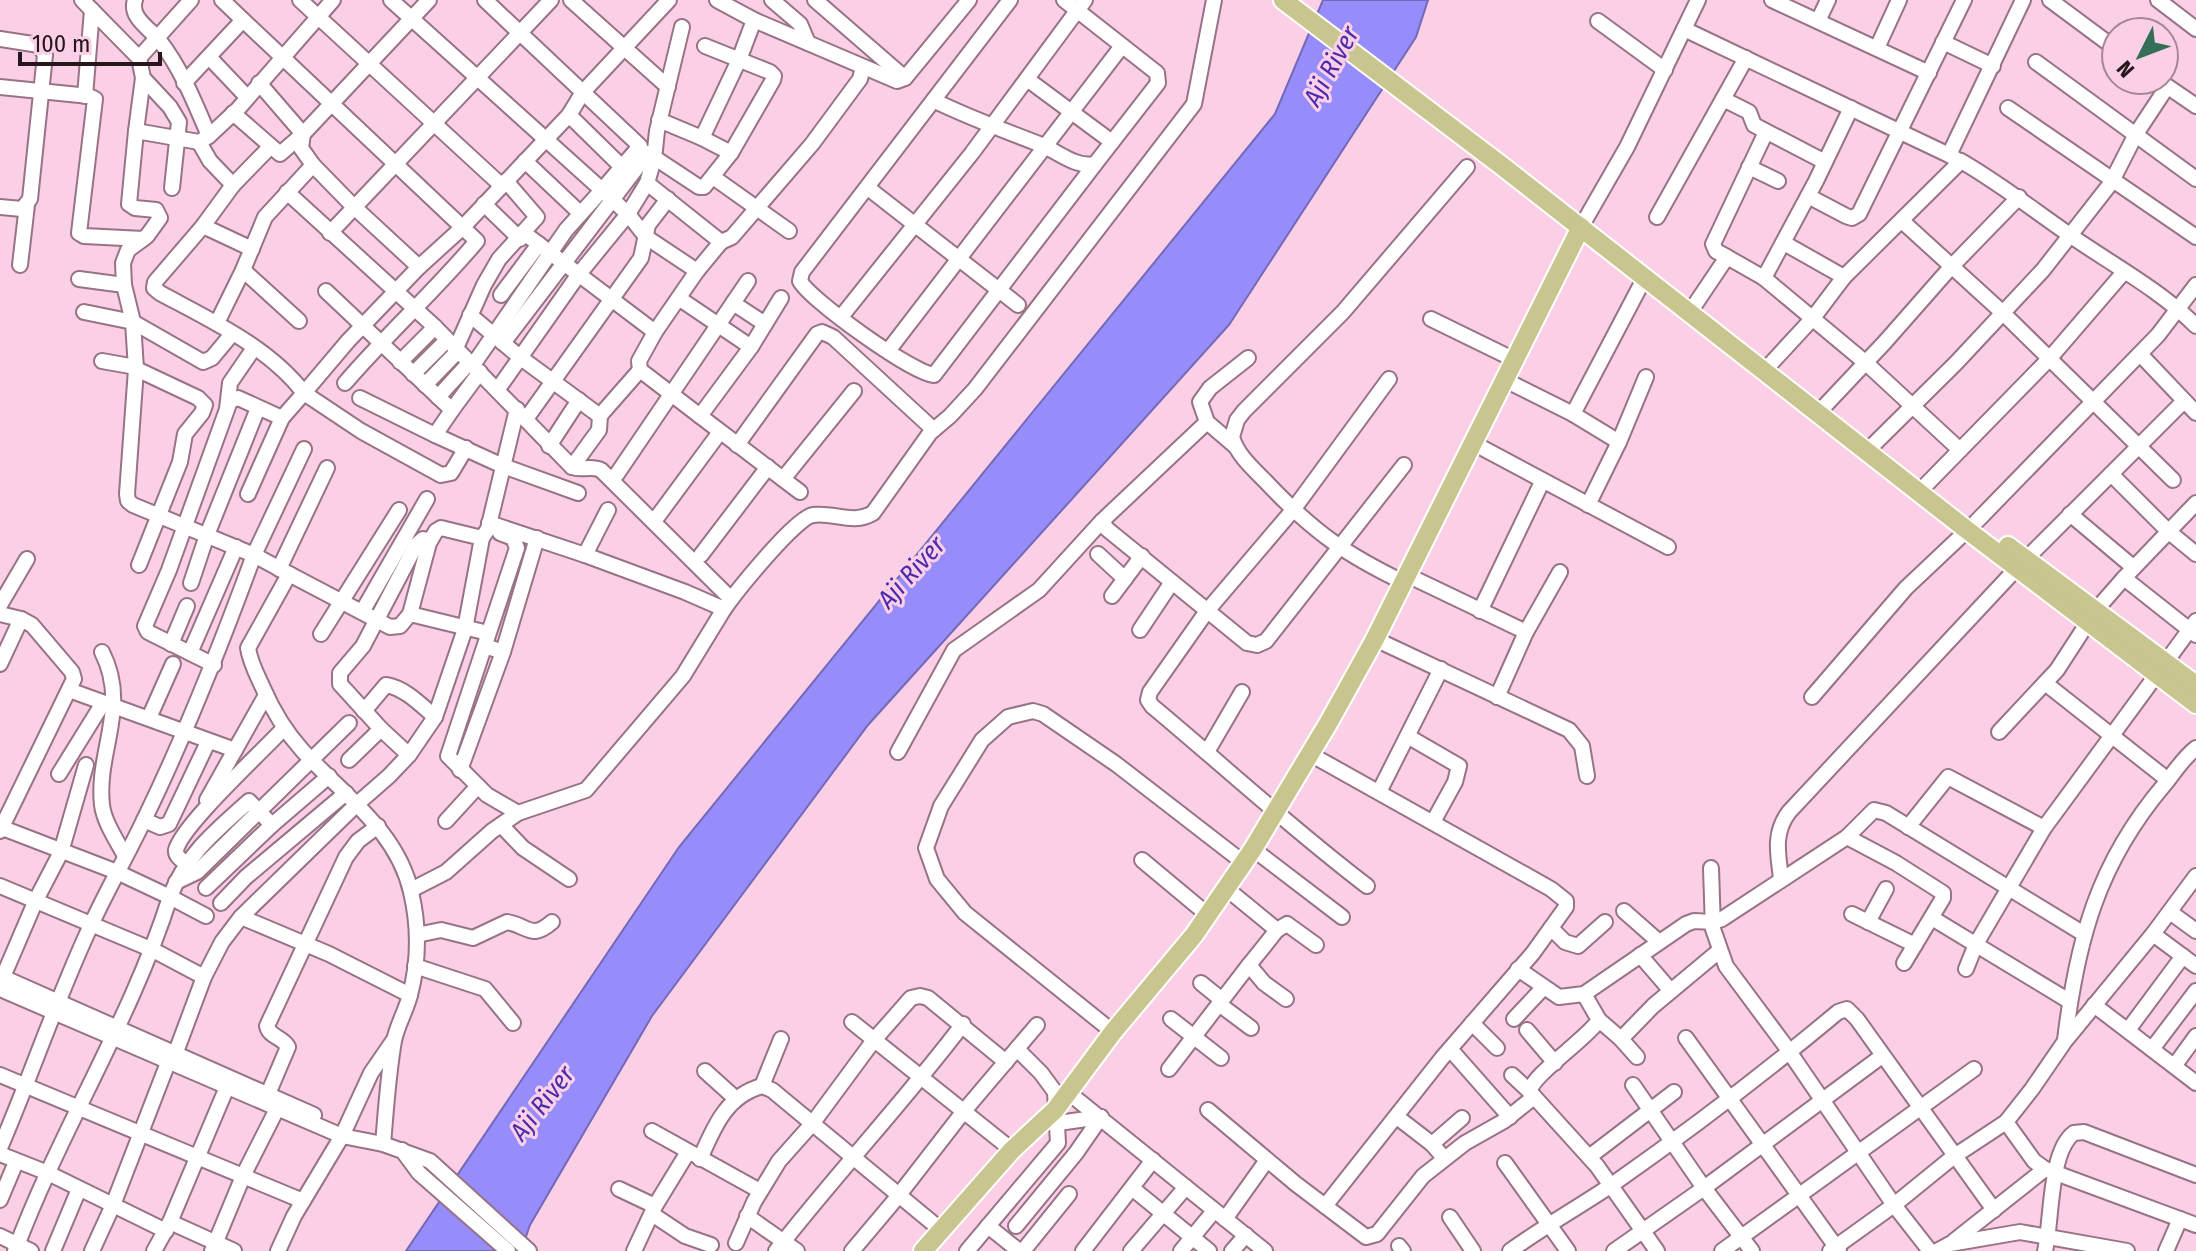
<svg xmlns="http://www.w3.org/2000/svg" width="2196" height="1251" font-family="'Fira Sans Condensed',sans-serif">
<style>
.water{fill:#968cfa;stroke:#7469b8;stroke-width:2}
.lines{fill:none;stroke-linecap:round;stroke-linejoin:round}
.minor-casing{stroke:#987286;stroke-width:18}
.major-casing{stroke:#fff;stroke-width:22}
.minor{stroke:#fff;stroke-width:14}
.major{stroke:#c8c58e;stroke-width:18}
.labels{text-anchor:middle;stroke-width:6;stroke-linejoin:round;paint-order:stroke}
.water-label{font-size:26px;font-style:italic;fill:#4a2cab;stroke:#fbd0e7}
</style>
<rect width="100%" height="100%" fill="#fbd0e7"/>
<!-- water -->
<path class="water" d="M1323,0H1428L1416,37L1229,325L868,725L652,1016L530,1225L521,1251H406L679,847L1275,114Z"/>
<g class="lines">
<defs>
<g id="minor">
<path d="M82,0L139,58L191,0"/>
<path d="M135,0C129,17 149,28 159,40C181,68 195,103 209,136"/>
<path d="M222,0L243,20"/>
<path d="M300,0L502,186"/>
<path d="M391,0L602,190L566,230L473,365"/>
<path d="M485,0L640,146L602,190L628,214L646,237L697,271"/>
<path d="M571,0L668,87"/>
<path d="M717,0L754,20L897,81L905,78L969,0"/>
<path d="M772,0L800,24L808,43"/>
<path d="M815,0L905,78"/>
<path d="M1010,0L802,272L800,281C810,300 912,373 934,375L1095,164"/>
<path d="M1772,0L1929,73"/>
<path d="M2050,0L2116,49"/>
<path d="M2158,0L2196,29"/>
<path d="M1598,21L1665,70"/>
<path d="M1818,21L1828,0"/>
<path d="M1684,29L1949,155"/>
<path d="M0,39L39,45L45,55L30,199L22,209L0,207"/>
<path d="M1943,42L1993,66"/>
<path d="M1877,48L1899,0"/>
<path d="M209,57L247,97"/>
<path d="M139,58L143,78L170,107L179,122L172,188"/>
<path d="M2036,62L2196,179"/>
<path d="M1027,79L1112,142"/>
<path d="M2158,80L2196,106"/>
<path d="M184,83L243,20L477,241C435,291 387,334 345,383"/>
<path d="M0,87L89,96L95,99L79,233L84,236L143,239"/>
<path d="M85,96L92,10"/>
<path d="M1723,99L1749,112L1754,125L1825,162"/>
<path d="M935,101C970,118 1005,131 1042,145C1058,152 1076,168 1095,164L1158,83L1157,73L1064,0"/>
<path d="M2008,108L2196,237"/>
<path d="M233,113L280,154L303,134L259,83"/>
<path d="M569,115L622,167"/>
<path d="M659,120L702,138"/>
<path d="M136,131L143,78"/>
<path d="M199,142L210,161L233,185L203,226L155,282L154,288L160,293C210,320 269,347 304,393L282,418L248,494"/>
<path d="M731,153L702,138L739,60L754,20"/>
<path d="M649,154L699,187H704L731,153L773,80L774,76L770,72L705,46"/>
<path d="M1956,159L1949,155L2023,0"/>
<path d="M525,161L580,213"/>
<path d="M1749,167L1778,181"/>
<path d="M713,177L789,231"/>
<path d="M233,185L269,148"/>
<path d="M868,188L1018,305"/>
<path d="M287,192L435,327L572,467C582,471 590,465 601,470L731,599"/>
<path d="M1808,196L1846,216L1852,218L1859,214L1964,0"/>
<path d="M484,204L520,239"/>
<path d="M1657,217L1746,58"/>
<path d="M1902,221L2003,313L2173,480"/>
<path d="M203,226L252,249"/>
<path d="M1581,227L1627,147L1698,0"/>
<path d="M330,233L551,0"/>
<path d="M524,233L655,332L697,271L721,242L647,183"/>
<path d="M721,242L732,237L812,144L860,79L863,67"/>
<path d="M1784,243L1844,277"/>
<path d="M1727,257L1716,251L1713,244L1766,132"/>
<path d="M20,265L27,205"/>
<path d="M419,267L353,206L313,165L301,148L303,134L429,0"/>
<path d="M243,270L299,321"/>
<path d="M1764,278L1866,363L1960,450"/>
<path d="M79,279L124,285"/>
<path d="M326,291L452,410L480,372"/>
<path d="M501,295L539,244"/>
<path d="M680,299L751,347L781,298"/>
<path d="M733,303L765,324"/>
<path d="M84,312L133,322L203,362L212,358L232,334"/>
<path d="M1690,312L1727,257L1764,278L1816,181L1851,108"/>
<path d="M470,315L521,358L600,416"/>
<path d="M841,317L972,153L1085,0"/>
<path d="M1431,319L1515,360"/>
<path d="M217,323L243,270L265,217L313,165"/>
<path d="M655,332L639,361L640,370L700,416"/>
<path d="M503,343L648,153"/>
<path d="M751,347L700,416L800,492"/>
<path d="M456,348L484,285L499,259L537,217L506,181"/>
<path d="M888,351L1122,46"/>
<path d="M2140,354L2196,413"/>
<path d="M102,361L130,366L198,398L205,405L202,413L185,434L180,462L139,565"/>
<path d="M400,362L435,327"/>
<path d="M1764,371L1813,318L1844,277L1961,161C2001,184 2036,212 2074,238C2115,266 2161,291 2196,326"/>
<path d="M413,374L447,340"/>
<path d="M1505,380L1573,414L1619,442"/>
<path d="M425,385L458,351"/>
<path d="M498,389L579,274L628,214L647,183L654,159L657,131L682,27"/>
<path d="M438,397L470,362"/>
<path d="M360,398L435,435L452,410"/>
<path d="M227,409L230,383L254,348"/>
<path d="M1819,412L1885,342L1951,267L2019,197"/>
<path d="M1573,414L1645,277"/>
<path d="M526,419L641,258L648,225L668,199"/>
<path d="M1207,422L1102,521L1107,529L1247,643L1257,645L1266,641L1404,465"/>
<path d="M435,435L503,466L578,493"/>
<path d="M1473,443L1668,547"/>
<path d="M737,445L817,334L822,332L833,337L933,429"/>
<path d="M549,446L579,400"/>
<path d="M1235,446L1207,422L1200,402L1210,388L1248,358"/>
<path d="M466,448L451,473L441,475L361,431L304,393L348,341L419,267L462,228L569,115L583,92L669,0"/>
<path d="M304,449L254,555L133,505L128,501L127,494L136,369L133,322L124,285L123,263L128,250L147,236L160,218L156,210L135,208L129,204L136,131L199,142L209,136L238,109L333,0"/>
<path d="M1867,451L1956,363L2043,270L2111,183L2136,134L2167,87"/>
<path d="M572,467L599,430L600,416L604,411L640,370"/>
<path d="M617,474L748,281"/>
<path d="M2111,474L2168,531L2196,554"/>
<path d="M783,479L854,391"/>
<path d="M1919,492L2050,358L2124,272"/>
<path d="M1588,505L1619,442L1646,377"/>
<path d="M2070,514L2133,567"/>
<path d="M658,516L720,432"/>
<path d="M489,523L585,555L685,592L724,609C736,592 796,517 813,515C834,512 853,525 873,513L930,433L950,416L975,389L1194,104L1214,0"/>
<path d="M500,533L513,538L517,548L448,756L487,795L518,813"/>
<path d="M1098,554L1125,579"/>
<path d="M585,555L608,510"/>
<path d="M701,555L768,467"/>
<path d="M279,569L327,468"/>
<path d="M1407,575L1526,632"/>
<path d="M2124,578L2196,635"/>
<path d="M1403,582C1345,554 1314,532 1269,485C1255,470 1238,457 1232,437L1237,420L1244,411L1343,312L1467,167"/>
<path d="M191,583L207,535L258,408"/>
<path d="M1112,596L1142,556"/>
<path d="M0,605L27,559"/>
<path d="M1480,611L1542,482"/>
<path d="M362,612L427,499"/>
<path d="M0,614L21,619L32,625L72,672L74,679L0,831"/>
<path d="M410,614L429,543L436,531L441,528L482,538"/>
<path d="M1140,630L1172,582"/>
<path d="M321,634L399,510"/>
<path d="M1375,639L1569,730L1582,746L1587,776"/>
<path d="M171,644L187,606"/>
<path d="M485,646L503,652L537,538"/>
<path d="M102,652C130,707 96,751 102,805C104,822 117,841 125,856"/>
<path d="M190,653L236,547"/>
<path d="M0,664L21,619"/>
<path d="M214,665L148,632L145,626L169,570L230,401L238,398L282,418"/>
<path d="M2045,683L2168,780"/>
<path d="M69,690L235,750L266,695"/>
<path d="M1497,697L1526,632L1560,572"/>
<path d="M1812,697L1906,588L1977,521L2158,335L2196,285"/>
<path d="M364,711L386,685C405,688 421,705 435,717"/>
<path d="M149,718L173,664"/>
<path d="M381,729L340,684V673L363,646L416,545L423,539L430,541"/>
<path d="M1999,732L2057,670L2096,610L2124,578L2196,503"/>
<path d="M1409,737L1459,766L1455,782L1433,822"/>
<path d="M898,752L954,650L1039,590L1102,521"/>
<path d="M1207,752L1242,692"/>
<path d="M1310,754L1551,889L1566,901V907L1533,953L1442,1058L1325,1206"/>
<path d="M349,760L381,729L409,755"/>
<path d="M460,770L503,652"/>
<path d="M59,774L103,703"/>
<path d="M1379,792L1441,669"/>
<path d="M207,800L235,750"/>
<path d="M144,820L160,827L169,824L208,742"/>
<path d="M446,821L478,786"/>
<path d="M501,825L523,848L569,879"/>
<path d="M0,827L117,872L170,897C131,1020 60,1130 15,1251"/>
<path d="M1908,827L1948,777L2044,828"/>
<path d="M1847,837L1896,863L1943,893V898L1904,963"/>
<path d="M1253,849L1342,917"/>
<path d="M1142,860L1208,915"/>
<path d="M186,864C182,860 175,856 176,850C182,825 263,751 284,728"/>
<path d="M1711,868L1713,929L1726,966L1784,1044L1894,1205L1930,1251"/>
<path d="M1781,878C1778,854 1773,833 1789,812L2017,568L2184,401"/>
<path d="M176,882L197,872L349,723"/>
<path d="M0,886L153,950L204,977"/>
<path d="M1367,886C1292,829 1224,766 1152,706L1148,700L1150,692L1207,611L1293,510L1389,379"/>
<path d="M206,888L272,825L329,776"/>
<path d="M1227,889L1277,930L1249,965L1264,983L1286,999"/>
<path d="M411,890L446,872L492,831L518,813L586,790L683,676L724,609"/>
<path d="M221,903L246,877L346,793"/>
<path d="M1624,911L1658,941"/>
<path d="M2170,912L2196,931"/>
<path d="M1852,914L1915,945"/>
<path d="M206,916L170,897C186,854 216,831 249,801L272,825"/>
<path d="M241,917L329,954L410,995"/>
<path d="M1932,918L2069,1001"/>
<path d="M1868,922L1886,889"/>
<path d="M1551,928L1565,942L1578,946L1605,922"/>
<path d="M1277,930L1287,924L1316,945"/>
<path d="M2153,934L2196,966"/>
<path d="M417,935L441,930L473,938L507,922C529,926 531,940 552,922"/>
<path d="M1640,955L1671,991"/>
<path d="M415,966L485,989L513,1023"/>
<path d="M1518,969L1559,997L1584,994L1686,924L1694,921L1713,922L1722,919L1847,837L1874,810L1886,813L2084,934"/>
<path d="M1966,969L1976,944L2044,828L2196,621"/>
<path d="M0,976L314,1115"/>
<path d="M3,977L36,900L61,852L86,765"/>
<path d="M1201,983L1222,1000"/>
<path d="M0,989L342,1136L383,1144L430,1161L529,1251"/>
<path d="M1584,994L1599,1020C1587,1039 1530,1076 1530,1092L1597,1166L1657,1251"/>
<path d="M1219,1004L1251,1028"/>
<path d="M2094,1005L2196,1083"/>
<path d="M1171,1019L1221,1058"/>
<path d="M1514,1019L1543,988"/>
<path d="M1599,1020L1621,1039L1653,1006L1719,951"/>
<path d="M852,1022L1012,1150"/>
<path d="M1472,1023L1497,1048"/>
<path d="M1527,1030L1555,1063"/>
<path d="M2128,1030L2183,956"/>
<path d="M1113,1032L965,913L937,879L926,848L941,806L982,740L1008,717L1033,711L1043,714L1116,764L1244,863"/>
<path d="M1686,1038L1839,1251"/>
<path d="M1621,1039L1637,1057"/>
<path d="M2065,1040C2077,940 2098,863 2164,785C2174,773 2183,758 2196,748"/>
<path d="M1450,1049L1510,1117"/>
<path d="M2152,1049L2196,991"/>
<path d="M2175,1065L2196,1036"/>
<path d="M1169,1069L1249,965"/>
<path d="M705,1071L735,1098"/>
<path d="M0,1075L303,1201"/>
<path d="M1512,1075L1530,1092"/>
<path d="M1633,1085L1704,1188L1752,1251"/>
<path d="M762,1086L781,1039"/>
<path d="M1069,1093L1265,1251"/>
<path d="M268,1094L288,1047C283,1037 269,1037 267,1026L346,857L358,841L378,826"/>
<path d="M1208,1110L1296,1184L1366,1237L1377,1234L1423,1176L1465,1143L1504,1121L1534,1097"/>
<path d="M1397,1117L1432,1144L1444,1158"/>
<path d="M2006,1122L2034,1161L2045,1169L2196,1225"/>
<path d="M1058,1123L1101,1117"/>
<path d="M652,1131L760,1191"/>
<path d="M383,1144C386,1110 388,1075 394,1041C397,1025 406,1011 410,995C419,961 419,926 411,892C397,830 342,794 302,750C285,731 273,711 263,688C257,675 250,662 248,648L287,578L291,575L390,627L400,626L410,614L488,633"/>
<path d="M1432,1144L1462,1118"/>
<path d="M0,1148C32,1074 57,997 92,923C108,888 128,854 144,820C186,734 221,645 254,555L291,575"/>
<path d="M402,1150L419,1173L508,1251"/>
<path d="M0,1154L48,1173L166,1231"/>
<path d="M1589,1157L1674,1092"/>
<path d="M700,1159C714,1127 726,1096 762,1086L772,1090L941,1230"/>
<path d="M1505,1163L1568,1251"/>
<path d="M1132,1188L1209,1251"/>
<path d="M619,1189L655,1206"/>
<path d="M0,1200L16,1162"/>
<path d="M652,1214L685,1236L711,1245"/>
<path d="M747,1216L797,1251"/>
<path d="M1450,1217L1473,1251"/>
<path d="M1225,1219L1267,1160"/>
<path d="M170,1222L234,1251"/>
<path d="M988,1226L1019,1251"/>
<path d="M1016,1226L1076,1153L1101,1117"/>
<path d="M0,1236L31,1251"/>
<path d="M1954,1241L2045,1169"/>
<path d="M736,1243L754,1202L779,1161L812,1124L874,1040L911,998L920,996L928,998L1006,1062"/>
<path d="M1399,1246L1403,1251"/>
<path d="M53,1251L79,1189"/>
<path d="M92,1251L113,1205L169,1060L176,1052L204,977L222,942L241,917L357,804L389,776L409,755L435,717L465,629L482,538L488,529L517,409"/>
<path d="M154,1251L170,1222L227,1087"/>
<path d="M212,1251L244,1174L280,1103"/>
<path d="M278,1251L294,1216L342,1136L371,1073L393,1041"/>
<path d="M634,1251L655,1206L688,1152"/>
<path d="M776,1251C836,1174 904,1102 963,1024"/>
<path d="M852,1251L895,1200L964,1111L1037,1025"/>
<path d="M967,1251L1058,1143L1055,1092L1041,1073L1017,1049"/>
<path d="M1023,1251L1069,1194"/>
<path d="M1083,1251L1153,1160"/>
<path d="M1131,1251L1186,1187"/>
<path d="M1181,1251L1214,1211"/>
<path d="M1232,1251L1246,1235"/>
<path d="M1510,1251C1543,1227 1579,1207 1613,1184C1690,1130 1765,1073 1838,1012L1847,1009L1857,1019L1994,1210"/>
<path d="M1614,1251L1704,1188L1882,1056"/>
<path d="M1722,1251L1974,1069"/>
<path d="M1830,1251L1894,1205L1953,1157L2006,1122L2032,1089L2065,1041L2153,934L2196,876"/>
<path d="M1937,1251L1950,1244L2020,1232L2127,1251"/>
<path d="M2045,1251C2052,1221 2049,1151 2074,1133L2084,1132L2196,1175"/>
<path d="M2166,1251L2180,1219"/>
</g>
<g id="major">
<path d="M1283,0L1502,166L1967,530L2196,704"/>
<path d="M2008,546L2196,685"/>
<path d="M923,1251L1012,1150L1055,1110L1113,1032L1194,935L1253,849L1329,722L1375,639L1581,227"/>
</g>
</defs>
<!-- minor casing -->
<use href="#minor" class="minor-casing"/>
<!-- major casing -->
<use href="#major" class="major-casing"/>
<!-- minor -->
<use href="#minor" class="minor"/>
<!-- major -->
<use href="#major" class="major"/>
</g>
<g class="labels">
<!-- water labels -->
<g class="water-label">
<text transform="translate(1331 66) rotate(-61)" y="9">Aji River</text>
<text transform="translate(911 572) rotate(-48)" y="9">Aji River</text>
<text transform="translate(542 1103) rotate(-52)" y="9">Aji River</text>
</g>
</g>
<!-- north arrow -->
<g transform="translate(2140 56) rotate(228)"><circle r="38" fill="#fbd0e7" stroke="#a68697" stroke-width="2"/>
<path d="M0-6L14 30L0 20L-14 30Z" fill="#346e57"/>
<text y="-12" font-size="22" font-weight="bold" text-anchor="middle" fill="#26171f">N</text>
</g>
<!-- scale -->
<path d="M20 52v12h140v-12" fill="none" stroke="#26171f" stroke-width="4"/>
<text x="32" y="52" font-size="24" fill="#26171f" stroke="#fbd0e7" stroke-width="6" paint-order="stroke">100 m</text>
</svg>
